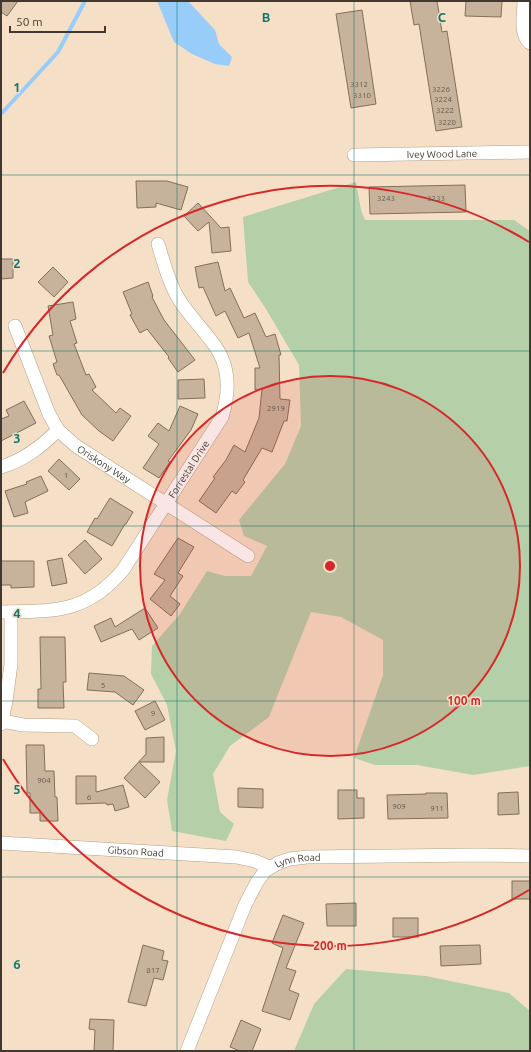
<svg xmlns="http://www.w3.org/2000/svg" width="531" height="1052" font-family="Ubuntu,sans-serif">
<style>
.green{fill:#b5cfa9}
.water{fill:#98cdfa}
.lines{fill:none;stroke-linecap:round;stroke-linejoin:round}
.stream{stroke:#98cdfa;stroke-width:4}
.building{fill:#c7b39b;stroke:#816f58}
.minor-casing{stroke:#b3a088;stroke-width:14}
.minor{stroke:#fff;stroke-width:13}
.grid{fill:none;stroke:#0f766e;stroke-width:1;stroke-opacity:0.55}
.ring{fill:none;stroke:#d62828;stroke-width:2}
.labels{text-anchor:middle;stroke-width:3;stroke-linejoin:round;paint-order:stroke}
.number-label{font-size:8px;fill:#62584a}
.street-label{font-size:10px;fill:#41392f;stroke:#f5e0c7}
.grid-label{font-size:13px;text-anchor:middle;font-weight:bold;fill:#0f766e;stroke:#f5e0c7;stroke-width:3;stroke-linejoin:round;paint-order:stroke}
.centre{fill:#d62828;stroke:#f5e0c7;stroke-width:2}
.ring-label{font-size:12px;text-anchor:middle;font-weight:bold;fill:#d62828;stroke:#f5e0c7;stroke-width:3;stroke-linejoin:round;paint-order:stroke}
</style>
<rect width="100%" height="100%" fill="#f5e0c7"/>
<!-- green -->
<g class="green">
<path d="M356,182L361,210L365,220H514L530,231V766L473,775L417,765H375L354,758L383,675V640L341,617L311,612L269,717L230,746L213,774L220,812L234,824L226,841L172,831L167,800L176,751L167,705L151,674L152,646L180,614L207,571L225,576H251L267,546L244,536L239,520L285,464L301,426L299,365L266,309L248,282L243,217Z"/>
<path d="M346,969L426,976L509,993L530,1011V1051H294L314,1004Z"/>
</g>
<!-- water -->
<path class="water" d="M157,1H184L189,2L215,30L219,44L232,57L229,66L215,64L192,54L174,42Z"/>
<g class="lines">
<!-- stream -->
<path class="stream" d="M1,114L58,52L85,1"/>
</g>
<!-- building -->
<g class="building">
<path d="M1,1H18L7,16L1,12Z"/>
<path d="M410,1H437L442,32L447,31L462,127L436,131L419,24L414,25Z"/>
<path d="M466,1H502L501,17L465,16Z"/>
<path d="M362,10L376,104L351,108L336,14Z"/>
<path d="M136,181H167L188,187L181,210L156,203V207L137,208Z"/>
<path d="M465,185L466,212L370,214L369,187Z"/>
<path d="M198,203L221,228L229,227L231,251L212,253L209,222L198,231L184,216Z"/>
<path d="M1,259H13V278L1,279Z"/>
<path d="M218,262L225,291L230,288L244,318L255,313L266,337L275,334L281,355H279L280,399L290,400L287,421H284L272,452L262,448L243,480L245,482L236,494L232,491L216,513L199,501L215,478L213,477L226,460L234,445L245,452L259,418L262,389L255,390V368H260L249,333L238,338L225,311L216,316L203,287L199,288L195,267Z"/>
<path d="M53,267L68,282L54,297L38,282Z"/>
<path d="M148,282L153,296L152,297L164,320L195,360L178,372L168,358L169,357L147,329L140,333L130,315L132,314L123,292Z"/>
<path d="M73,302L76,319L70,321L77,343L74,344L86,375L89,374L96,387L92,390L116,413L120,408L131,416L113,441L99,431L82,415L59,375H57L53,364L57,362L49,336L53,335L48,306Z"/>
<path d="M204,379L205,398L178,399V380Z"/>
<path d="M24,401L36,423L1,441V419L9,416L6,410Z"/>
<path d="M180,406L198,414L191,430L168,461L170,462L159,478L143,468L159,444L148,436L158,423L169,431Z"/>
<path d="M59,459L80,479L69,490L48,471Z"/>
<path d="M41,476L48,491L25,502L28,513L14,517L5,491L27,484L26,482Z"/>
<path d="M110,498L133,512L126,524H125L112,546L87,532L95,518L97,519Z"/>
<path d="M178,538L194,547L178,573L183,576L170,596L180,604L171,616L150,599L165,580L154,574Z"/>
<path d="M85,540L102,559L85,574L68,555Z"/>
<path d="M62,558L67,583L52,586L47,561Z"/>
<path d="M1,561H34V587L11,588V585H1Z"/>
<path d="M145,608L158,628L139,640L132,629L101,642L94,626L111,618L115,627Z"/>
<path d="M40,637H65L66,682H63L64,708H38V689H41Z"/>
<path d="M89,673L124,676L144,690L133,705L115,692L87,690Z"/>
<path d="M155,701L165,720L145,730L135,711Z"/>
<path d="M164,737V762H139L160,782L145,798L124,778L146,754V738Z"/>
<path d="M26,745H44L45,771H54L55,797H57L58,821H40V813H30V793H27Z"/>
<path d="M76,776H96V792L123,785L129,807L115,811L113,804L107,805L106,803L76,804Z"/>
<path d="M238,788L263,789V808L238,807Z"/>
<path d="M338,790H357V798H364V818L338,819Z"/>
<path d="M518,792L519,814L498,815V793Z"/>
<path d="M426,793H447L448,818L388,819L387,795L426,794Z"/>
<rect x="512" y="881" width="18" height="18"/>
<path d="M356,903V926H327L326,904Z"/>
<path d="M283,915L304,923L286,968L296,971L289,990L299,994L290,1020L262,1011L283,948L272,943Z"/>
<rect x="393" y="918" width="25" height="19"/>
<path d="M143,945L164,951L162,960L168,961L163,980L154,978L146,1006L128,1002Z"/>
<path d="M480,945L481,964L441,966L440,946Z"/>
<path d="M90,1019L114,1020L113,1051H94L95,1030L89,1029Z"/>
<path d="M241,1020L261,1029L252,1051H240L230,1047Z"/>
</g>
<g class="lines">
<defs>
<g id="minor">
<path d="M524,1C524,14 519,34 530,43"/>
<path id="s1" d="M354,155L530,152"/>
<path id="s2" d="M15,326L49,414L58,430L76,446L248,556"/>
<path d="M1,467C24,460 41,447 58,430"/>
<path id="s3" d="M1,612C53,611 86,614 123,570L222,417C230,391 230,364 212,342C202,328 189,315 180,301C169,284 164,263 158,244"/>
<path d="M2,721L23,725L75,726L92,739"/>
<path d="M1,724L6,701L11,664V612"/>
<path id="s4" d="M1,843L236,857L255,861L269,867"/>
<path id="s5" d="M187,1051L245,905L257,882L265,871L278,863L290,859L307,857L478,855L530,856"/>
</g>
</defs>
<!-- minor casing -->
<use href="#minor" class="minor-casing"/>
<!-- minor -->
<use href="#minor" class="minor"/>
</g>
<!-- grid -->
<path class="grid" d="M177,1V1051M354,1V1051M1,175H530M1,351H530M1,526H530M1,701H530M1,877H530"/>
<!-- distance rings -->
<circle cx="330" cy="566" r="190" fill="#d62828" fill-opacity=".12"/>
<g class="ring">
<circle cx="330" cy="566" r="190"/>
<path d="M529 890A380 380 0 0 1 3 759M3 373A380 380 0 0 1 529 242"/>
</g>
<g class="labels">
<!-- number labels -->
<g class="number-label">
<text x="359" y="87">3312</text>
<text x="441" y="92">3226</text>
<text x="362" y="98">3310</text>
<text x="443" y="102">3224</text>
<text x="445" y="113">3222</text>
<text x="447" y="125">3220</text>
<text x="386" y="201">3243</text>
<text x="436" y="201">3233</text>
<text x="276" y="411">2919</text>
<text x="66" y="478">1</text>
<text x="103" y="688">5</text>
<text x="153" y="716">9</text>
<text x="44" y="783">904</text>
<text x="89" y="800">6</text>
<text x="399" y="809">909</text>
<text x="437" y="811">911</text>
<text x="153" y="973">817</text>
</g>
<!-- street labels -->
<g class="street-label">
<text dy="4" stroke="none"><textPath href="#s1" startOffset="88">Ivey Wood Lane</textPath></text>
<text dy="4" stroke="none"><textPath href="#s2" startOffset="170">Oriskony Way</textPath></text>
<text dy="4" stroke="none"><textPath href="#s3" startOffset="255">Forrestal Drive</textPath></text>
<text dy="4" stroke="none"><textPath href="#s4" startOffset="135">Gibson Road</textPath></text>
<text dy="4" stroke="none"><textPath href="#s5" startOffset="232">Lynn Road</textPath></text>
</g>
</g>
<g class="grid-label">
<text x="266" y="22">B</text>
<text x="442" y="22">C</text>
<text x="17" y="92">1</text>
<text x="17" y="268">2</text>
<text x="17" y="443">3</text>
<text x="17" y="618">4</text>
<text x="17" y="794">5</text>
<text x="17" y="969">6</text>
</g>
<circle cx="330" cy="566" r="6" class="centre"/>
<g class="ring-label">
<text x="464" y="705">100 m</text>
<text x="330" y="950">200 m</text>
</g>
<!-- border -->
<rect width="531" height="1052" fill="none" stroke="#41392f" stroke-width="4"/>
<!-- scale -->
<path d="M10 26v6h95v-6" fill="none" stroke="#41392f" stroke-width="2"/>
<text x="16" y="26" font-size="12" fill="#41392f" stroke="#f5e0c7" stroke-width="3" paint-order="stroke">50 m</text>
</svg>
